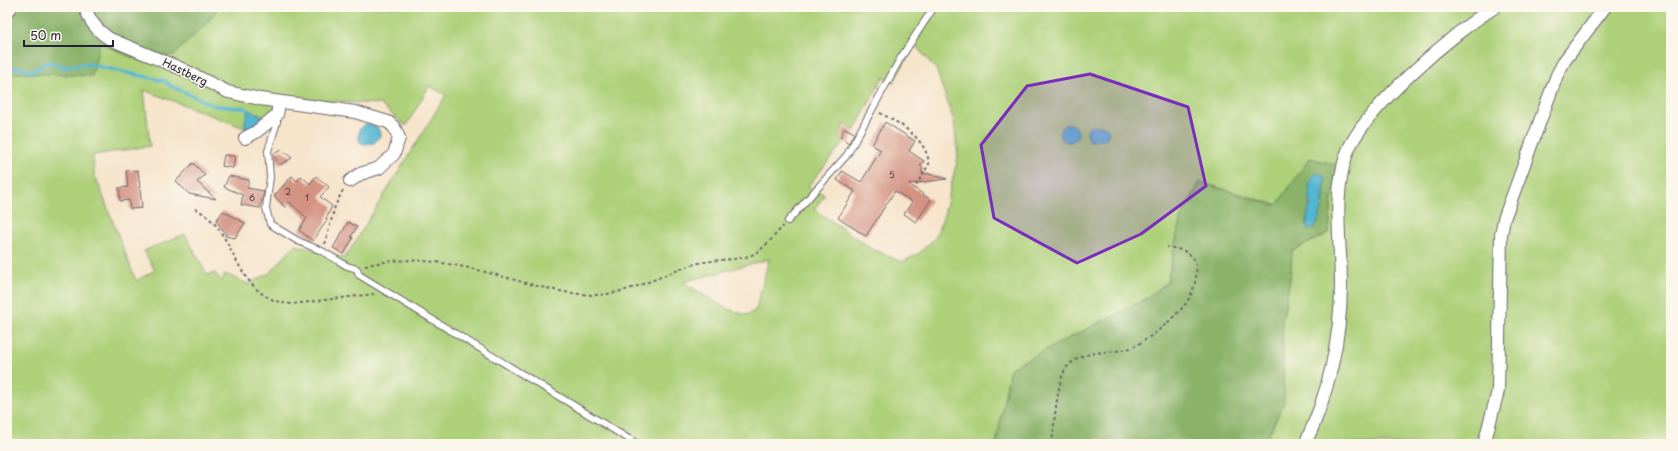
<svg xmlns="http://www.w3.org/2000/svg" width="1678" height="451" font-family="'Playpen Sans',sans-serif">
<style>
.green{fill:#add079;stroke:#68795a;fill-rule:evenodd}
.forest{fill:#8ab269;stroke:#566a52}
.water{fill:#53b6d2;stroke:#3a6c86}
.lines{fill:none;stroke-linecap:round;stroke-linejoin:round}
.stream{stroke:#53b6d2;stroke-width:3.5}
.building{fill:#d39282}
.lane-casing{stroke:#6c666d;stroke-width:8}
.street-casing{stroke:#6c666d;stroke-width:14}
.path{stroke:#6c666d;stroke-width:2;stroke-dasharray:3 3;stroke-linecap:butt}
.lane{stroke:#fff;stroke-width:6}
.street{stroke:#fff;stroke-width:12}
.marked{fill:#7b2cbf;fill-opacity:0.2;stroke:#7b2cbf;stroke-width:3;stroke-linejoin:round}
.labels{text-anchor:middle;stroke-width:3;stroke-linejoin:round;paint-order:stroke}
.number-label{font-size:9px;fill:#4e3e4d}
.street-label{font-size:11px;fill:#22223b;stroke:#fbf7ec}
</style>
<rect width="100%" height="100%" fill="#fbf7ec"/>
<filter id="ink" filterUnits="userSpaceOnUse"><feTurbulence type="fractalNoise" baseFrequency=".025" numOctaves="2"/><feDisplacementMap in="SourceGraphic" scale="8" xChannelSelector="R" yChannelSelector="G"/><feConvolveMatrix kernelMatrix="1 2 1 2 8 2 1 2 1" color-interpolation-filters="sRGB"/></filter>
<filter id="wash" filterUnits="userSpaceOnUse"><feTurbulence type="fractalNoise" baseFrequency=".012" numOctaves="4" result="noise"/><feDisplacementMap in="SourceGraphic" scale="16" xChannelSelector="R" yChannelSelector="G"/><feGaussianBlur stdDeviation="0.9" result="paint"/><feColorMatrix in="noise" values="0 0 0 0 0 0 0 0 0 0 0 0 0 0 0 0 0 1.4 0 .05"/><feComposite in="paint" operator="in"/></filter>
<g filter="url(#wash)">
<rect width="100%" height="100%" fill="#f6e4cb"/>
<!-- green -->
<path class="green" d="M219,7H1671V444H1258L1269,435L1284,401L1282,321L1290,280L1292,251L1329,233L1332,198L1340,166L1310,158L1277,205L1200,182L1181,217L1167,282L1146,299L1010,368L996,444H7V75L18,73L100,43L138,60L208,22ZM915,45L936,69L954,121L958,157L944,215L935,238L918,254L902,262L872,249L814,209L825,195L808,186L844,142L838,137L845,124L854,131L883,77L893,83ZM429,86L446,95L345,258L295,245L270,273L248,284L225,274L222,281L215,273L207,275L185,234L144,251L155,270L136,281L94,173L93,155L150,146L144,90L247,129L289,99L380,104L406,126ZM769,259L756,310L747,315L727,309L683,282Z"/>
<!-- forest -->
<g class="forest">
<path d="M7,7H219L208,22L174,55L138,60L100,43L92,76L18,73L7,75Z"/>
<path d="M1310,158L1340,166L1332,198L1329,233L1292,251L1290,280L1282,321L1284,403L1268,435L1258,444H996L1010,368L1146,299L1167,283L1181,217L1200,182L1276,206Z"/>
</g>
<!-- water -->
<g class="water">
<path d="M248,110L264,117L247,129H245V121Z"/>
<circle cx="1069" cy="133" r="9"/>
<path d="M365,124C373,123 380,127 380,136L374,143L363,144L359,141V130Z"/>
<path d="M1092,126H1103L1107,128L1109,133L1105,140L1089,141L1087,134L1088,128Z"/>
<path d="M1317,173L1321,174L1325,178C1325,190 1323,229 1308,230C1305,221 1308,214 1310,205C1312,192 1303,184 1317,173Z"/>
</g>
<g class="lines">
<!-- stream -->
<path class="stream" d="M7,66L33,71L49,62L63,67L87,64L165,81L171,86L215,106L244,108L248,110"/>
</g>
<g id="blocks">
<!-- building -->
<g class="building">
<path d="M885,122L915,141L909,151L924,161L920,166L923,168L921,172L947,179L909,184L931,200L916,222L904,214L912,202L895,191L866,236L838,218L855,191L837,180L842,171L861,182L881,150L872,145Z"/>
<path d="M845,128L854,133L849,143L840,137Z"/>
<path d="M282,150L292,158L279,165L273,154Z"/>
<path d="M224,155L235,156L233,168L222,166Z"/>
<path d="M193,163L205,175L197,182L216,199L189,194L176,181Z"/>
<path d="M138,170L142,208L130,209L129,200L120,201L119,188L128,187L126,171Z"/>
<path d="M229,176L249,180L247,188L264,191L260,208L241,205L243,195L224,187Z"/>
<path d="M292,176L297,181L301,176L310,184L316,176L329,187L320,197L332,206L326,219L327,220L313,241L299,230L307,218L289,202L285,207L274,196Z"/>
<path d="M223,211L245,223L235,238L225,236L226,234L216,221Z"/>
<path d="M348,222L357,227L351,237L353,238L344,254L333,248Z"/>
</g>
</g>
</g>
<g filter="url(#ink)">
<use href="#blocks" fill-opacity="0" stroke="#6c666d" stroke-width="1"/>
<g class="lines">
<defs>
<g id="lane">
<path d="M277,116V122L268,151L270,177L266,208L270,224L298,241L322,251L347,266L357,269L359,275L364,278L637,444"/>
<path d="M788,221L847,155L900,59L934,7"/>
</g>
<g id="street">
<path d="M85,7C89,21 97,31 110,39L182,69L228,92L260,99L355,112L388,122L394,127L399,138L394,154L379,168L360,174L350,181"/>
<path d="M7,12L11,7"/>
<path d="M245,138L256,132L277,115L279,102"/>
<path d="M1305,444C1328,396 1341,339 1341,285C1341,241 1332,196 1347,153C1363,110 1455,31 1495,7"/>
<path d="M1484,444L1498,391L1501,235L1504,219L1557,75L1565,60L1605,7"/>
</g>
</defs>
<!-- lane casing -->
<use href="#lane" class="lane-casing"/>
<!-- street casing -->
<use href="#street" class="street-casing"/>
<!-- path -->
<g class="path">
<path d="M880,113C900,123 927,139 929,164L914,189"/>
<path d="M195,209C238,227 232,300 292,304L374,294"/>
<path d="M325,244L335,206L343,190"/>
<path d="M365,266C418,251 475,269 526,283C549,289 573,295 597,295C632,293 663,274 695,264C713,259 732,261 749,256C762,252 774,236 783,226"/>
<path d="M1052,444C1054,427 1057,378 1067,367C1083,349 1106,354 1127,349C1143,345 1171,321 1183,307C1192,297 1198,279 1196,265C1193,251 1179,249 1167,247"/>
</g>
<!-- lane -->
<use href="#lane" class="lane"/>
<!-- street -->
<use href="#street" class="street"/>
</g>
</g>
<!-- marked area -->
<path class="marked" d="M1090,74L1188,107L1206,186L1141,234L1077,263L994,218L981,145L1027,86Z"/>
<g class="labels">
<!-- number labels -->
<g class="number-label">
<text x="892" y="178">5</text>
<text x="288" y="195">2</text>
<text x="252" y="201">6</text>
<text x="307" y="201">1</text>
</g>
<!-- street labels -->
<g class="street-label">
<text transform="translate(185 72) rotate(26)" y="4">Hastberg</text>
</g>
</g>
<!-- margin -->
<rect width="1678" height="451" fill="none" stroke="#fbf7ec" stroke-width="24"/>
<!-- scale -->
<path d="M24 40v6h89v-6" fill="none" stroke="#22223b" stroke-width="2"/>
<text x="30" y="40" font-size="12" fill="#22223b" stroke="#fbf7ec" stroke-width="3" paint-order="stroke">50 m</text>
</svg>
